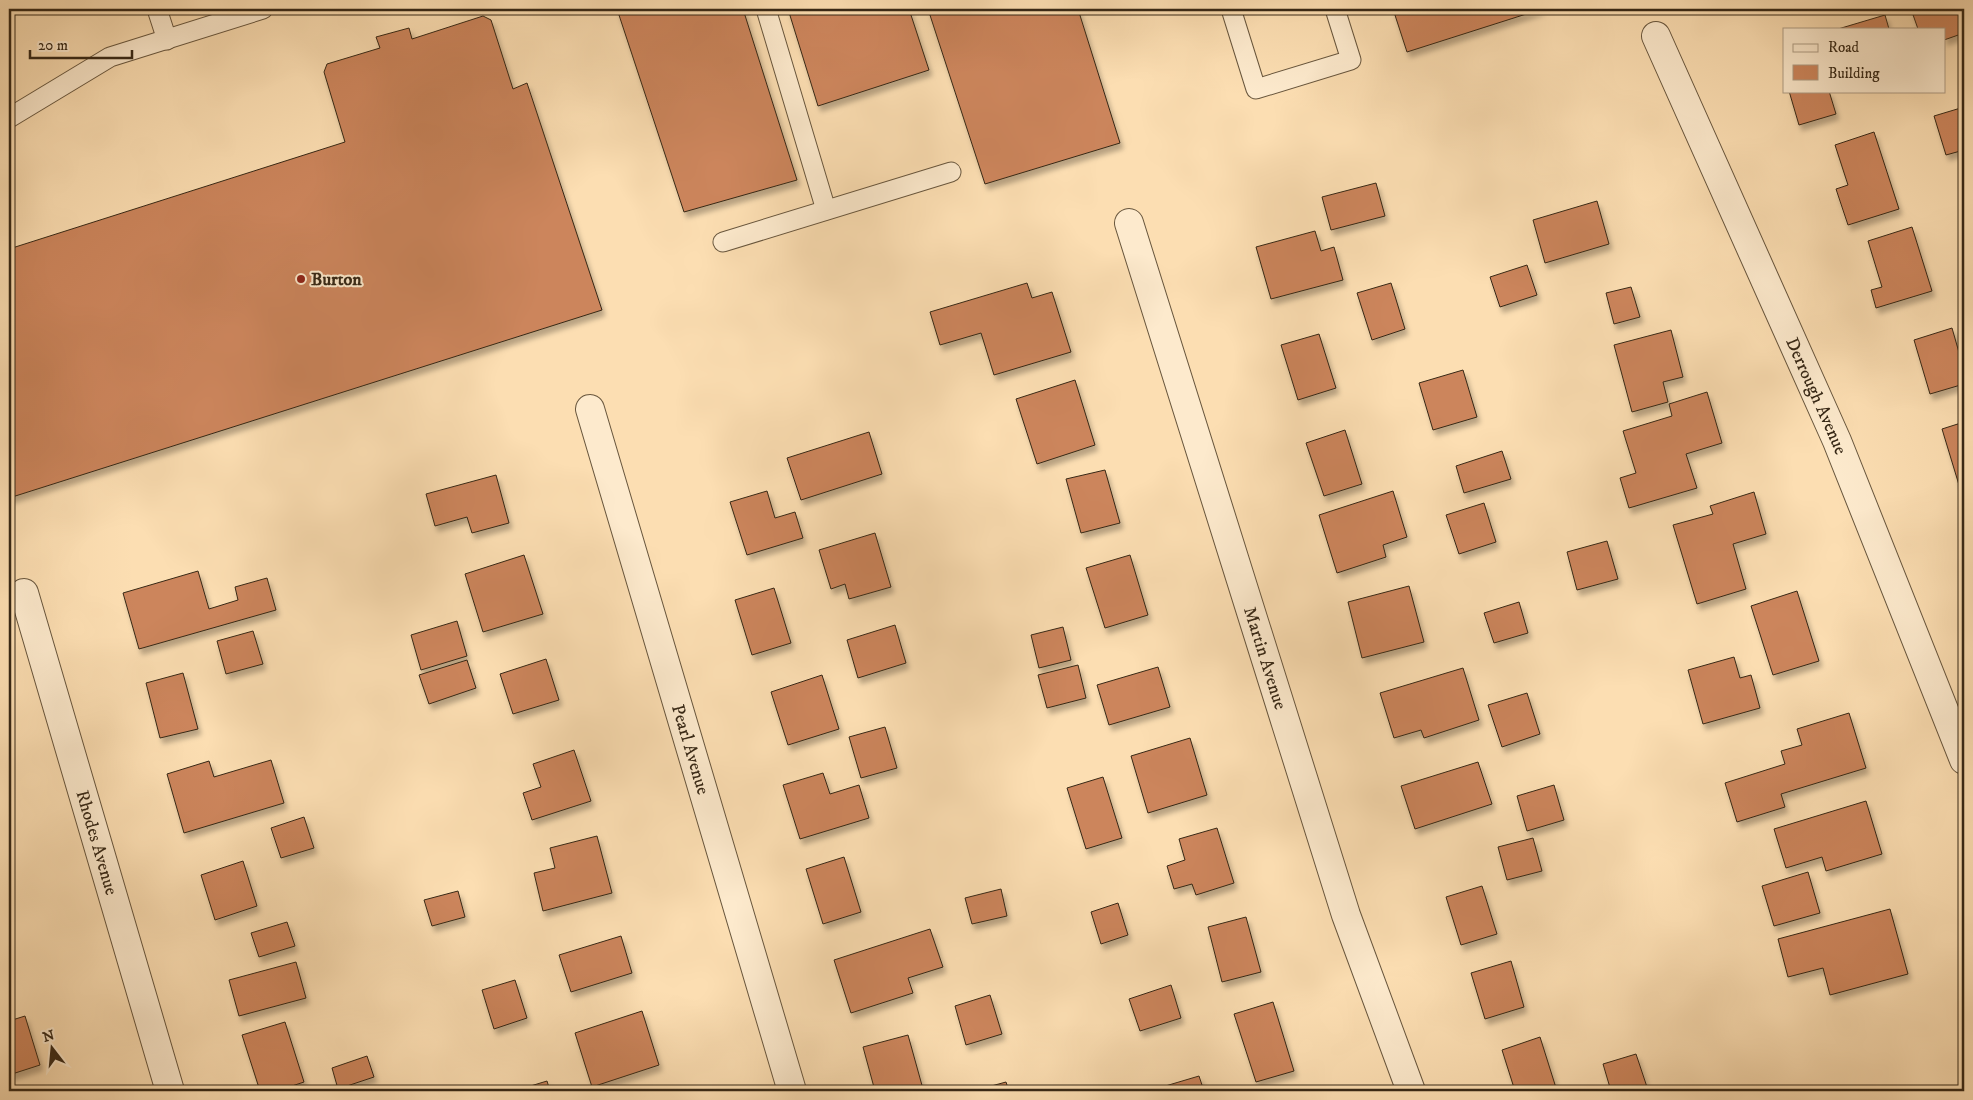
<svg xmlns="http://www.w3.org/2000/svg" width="1973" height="1100" font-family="'IM FELL DW Pica',serif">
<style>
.building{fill:#cc855b;stroke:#372816;filter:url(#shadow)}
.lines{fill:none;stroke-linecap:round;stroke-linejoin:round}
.service-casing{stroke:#68563d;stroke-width:21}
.minor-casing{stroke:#68563d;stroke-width:30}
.service{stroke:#fdeacd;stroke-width:19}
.minor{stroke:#fdeacd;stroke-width:28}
.poi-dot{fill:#8f2418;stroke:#fdeacd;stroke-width:2}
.labels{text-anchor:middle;stroke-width:4;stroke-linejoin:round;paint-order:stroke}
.poi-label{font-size:18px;font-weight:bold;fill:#372816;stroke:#fdeacd;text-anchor:start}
.street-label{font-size:18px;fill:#372816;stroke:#fdeacd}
</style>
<defs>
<filter id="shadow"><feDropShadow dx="3" dy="5.5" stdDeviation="2.5" flood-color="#0004"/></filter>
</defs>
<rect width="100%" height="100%" fill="#fcdeb2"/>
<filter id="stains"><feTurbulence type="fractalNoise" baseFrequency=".004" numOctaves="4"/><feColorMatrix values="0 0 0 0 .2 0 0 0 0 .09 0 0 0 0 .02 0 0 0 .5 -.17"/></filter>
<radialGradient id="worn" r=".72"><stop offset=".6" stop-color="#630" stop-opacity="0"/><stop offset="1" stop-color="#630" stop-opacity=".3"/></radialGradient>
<!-- building -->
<g class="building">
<path d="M617,9H743L797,180L684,212Z"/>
<path d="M788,9H909L929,70L818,106Z"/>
<path d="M928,9H1078L1120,143L985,184Z"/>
<path d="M1393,9H1542L1407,52Z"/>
<path d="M1911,9H1958L1964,33L1944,40V29H1918Z"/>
<path d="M1885,15L1889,29H1838Z"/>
<path d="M483,16L491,20L513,89L527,83L602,310L9,498V249L345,142L324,72L327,64L380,48L376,37L409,28L412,39Z"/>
<path d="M1789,91H1829L1836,114L1799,125Z"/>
<path d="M1964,107V150L1946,155L1934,116Z"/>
<path d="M1874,132L1899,209L1848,225L1836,189L1848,185L1835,145Z"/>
<path d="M1376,183L1385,216L1331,230L1322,197Z"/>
<path d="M1597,201L1609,244L1545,263L1533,220Z"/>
<path d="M1912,227L1932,291L1876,308L1871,290L1882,287L1868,241Z"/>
<path d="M1315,231L1321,251L1334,247L1343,280L1271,299L1256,247Z"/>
<path d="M1527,265L1537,295L1500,307L1490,277Z"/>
<path d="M1027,283L1032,298L1052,292L1071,352L994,375L981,333L940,345L930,312Z"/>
<path d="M1391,283L1405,329L1372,340L1357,293Z"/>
<path d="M1631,287L1640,317L1614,324L1606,293Z"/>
<path d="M1952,328L1964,370V384L1930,394L1914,340Z"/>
<path d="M1671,330L1683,377L1663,382L1668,402L1632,412L1614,345Z"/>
<path d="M1319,334L1336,388L1298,400L1281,345Z"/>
<path d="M1463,370L1477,417L1433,430L1419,383Z"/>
<path d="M1075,380L1095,445L1037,464L1016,399Z"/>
<path d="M1707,392L1722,443L1686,454L1697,488L1629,508L1620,478L1636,473L1623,431L1672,416L1669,404Z"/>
<path d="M1964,422V483L1959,485L1942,429Z"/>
<path d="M1345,430L1362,484L1324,496L1306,443Z"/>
<path d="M869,432L882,474L801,500L787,458Z"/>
<path d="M1502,451L1511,479L1464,493L1456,466Z"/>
<path d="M1105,470L1120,523L1081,533L1066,479Z"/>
<path d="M496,475L509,523L472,533L467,517L435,526L426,494Z"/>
<path d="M767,491L775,518L795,512L803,538L747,555L730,502Z"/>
<path d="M1393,491L1407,537L1383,545L1386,557L1337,573L1319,515Z"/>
<path d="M1754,492L1766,534L1733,544L1746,589L1697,604L1673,525L1713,514L1710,506Z"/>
<path d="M1484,503L1496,542L1459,554L1446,515Z"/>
<path d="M875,533L891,587L849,599L845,584L831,589L819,550Z"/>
<path d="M1607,541L1618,579L1577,590L1567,552Z"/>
<path d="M524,555L543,614L483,632L465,574Z"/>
<path d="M1130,555L1148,615L1105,628L1086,568Z"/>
<path d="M198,571L209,609L238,600L235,587L267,578L276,610L139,649L123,593Z"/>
<path d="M1409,586L1424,642L1362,658L1348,602Z"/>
<path d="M774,588L791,643L752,655L735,600Z"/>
<path d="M1797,591L1819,661L1773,675L1751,606Z"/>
<path d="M1519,602L1528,633L1494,643L1484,613Z"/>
<path d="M457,621L467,656L421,670L411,635Z"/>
<path d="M895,625L906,663L858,678L847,640Z"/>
<path d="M1063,627L1071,660L1039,668L1031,635Z"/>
<path d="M253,631L263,664L226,674L217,641Z"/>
<path d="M1734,657L1740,678L1751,675L1760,708L1703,724L1688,670Z"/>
<path d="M546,659L559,700L513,714L500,674Z"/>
<path d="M467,660L476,688L429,704L419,675Z"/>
<path d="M1078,665L1086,698L1047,708L1038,675Z"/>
<path d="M1158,667L1170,707L1109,725L1097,685Z"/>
<path d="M1463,668L1479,720L1424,738L1421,730L1394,738L1380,693Z"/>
<path d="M183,673L198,729L160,738L146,683Z"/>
<path d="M822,675L839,729L788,745L771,692Z"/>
<path d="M1527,693L1540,734L1502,747L1488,705Z"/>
<path d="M1849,713L1866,768L1781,794L1785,807L1737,822L1725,783L1785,764L1781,751L1802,745L1797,729Z"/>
<path d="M885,727L897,768L861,778L849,737Z"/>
<path d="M1190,738L1207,795L1148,813L1131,756Z"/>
<path d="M574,750L591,801L532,820L523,793L541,787L533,764Z"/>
<path d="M271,760L284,803L184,833L167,774L209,761L214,777Z"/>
<path d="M1478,762L1492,804L1415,829L1401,786Z"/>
<path d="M823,773L830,794L859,785L869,818L800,839L783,785Z"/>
<path d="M1103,777L1122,838L1086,849L1067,788Z"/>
<path d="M1554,785L1564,820L1527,831L1517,796Z"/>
<path d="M1866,801L1882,854L1826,871L1822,857L1786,868L1774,829Z"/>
<path d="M304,817L314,848L281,858L271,828Z"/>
<path d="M1217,828L1234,883L1196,895L1192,884L1174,889L1167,866L1185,860L1179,839Z"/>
<path d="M597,836L612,893L543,911L534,873L555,868L550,848Z"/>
<path d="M1533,838L1542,871L1507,880L1498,847Z"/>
<path d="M844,857L861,912L823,924L806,869Z"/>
<path d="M243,861L257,906L215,920L201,875Z"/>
<path d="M1808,872L1820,913L1774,926L1762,886Z"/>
<path d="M1482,886L1497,934L1461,945L1446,897Z"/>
<path d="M1001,889L1007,916L972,924L965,898Z"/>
<path d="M458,891L465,917L432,926L424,900Z"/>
<path d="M1118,903L1128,935L1101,944L1091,912Z"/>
<path d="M1890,909L1908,974L1830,995L1823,968L1788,977L1778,939Z"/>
<path d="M1246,917L1261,972L1222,982L1208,927Z"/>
<path d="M287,922L295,946L259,957L251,933Z"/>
<path d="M930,929L943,967L908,978L913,993L851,1013L834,960Z"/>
<path d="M621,936L632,973L571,992L559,955Z"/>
<path d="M1511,961L1524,1007L1485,1019L1471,973Z"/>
<path d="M296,962L306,998L239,1016L229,980Z"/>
<path d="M515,980L527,1018L494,1029L482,990Z"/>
<path d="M1171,985L1181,1018L1140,1031L1129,999Z"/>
<path d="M990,995L1002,1034L966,1045L955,1006Z"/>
<path d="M1273,1002L1294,1071L1256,1082L1234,1014Z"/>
<path d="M642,1011L659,1065L592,1087L575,1033Z"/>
<path d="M25,1016L40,1065L9,1075V1021Z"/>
<path d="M285,1022L304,1082L277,1091H260L242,1035Z"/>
<path d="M908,1035L923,1089L913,1091H875L863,1047Z"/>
<path d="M1540,1037L1557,1091H1515L1502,1050Z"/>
<path d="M1636,1054L1647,1087L1635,1091H1611L1603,1064Z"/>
<path d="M367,1056L374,1077L338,1089L332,1068Z"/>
<path d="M1199,1076L1204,1091H1163L1162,1087Z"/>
<path d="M547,1081L550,1091H514Z"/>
<path d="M1006,1082L1009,1091H973Z"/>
</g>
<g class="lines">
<defs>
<g id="service">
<path d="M157,9L167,40"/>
<path d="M766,9L826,210"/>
<path d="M1231,9L1256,89L1351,60L1335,9"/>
<path d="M9,118L110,57L263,9"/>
<path d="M723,242L951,172"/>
</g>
<g id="minor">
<path id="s1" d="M1656,36L1837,441L1964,760"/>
<path id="s2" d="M1129,223L1346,915L1411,1091"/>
<path id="s3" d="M590,409L792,1091"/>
<path id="s4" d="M24,593L170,1091"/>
</g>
</defs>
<!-- service casing -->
<use href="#service" class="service-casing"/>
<!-- minor casing -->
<use href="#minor" class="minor-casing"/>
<!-- service -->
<use href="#service" class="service"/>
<!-- minor -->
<use href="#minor" class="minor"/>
</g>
<!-- markers -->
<circle class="poi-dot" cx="301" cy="279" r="5"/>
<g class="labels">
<!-- poi labels -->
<g class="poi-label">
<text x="311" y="285">Burton</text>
</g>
<!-- street labels -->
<g class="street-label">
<text dy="6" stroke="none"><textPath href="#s1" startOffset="394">Derrough Avenue</textPath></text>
<text dy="6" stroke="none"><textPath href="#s2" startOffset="456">Martin Avenue</textPath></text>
<text dy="6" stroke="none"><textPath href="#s3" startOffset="355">Pearl Avenue</textPath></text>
<text dy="6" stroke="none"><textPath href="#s4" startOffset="260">Rhodes Avenue</textPath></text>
</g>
</g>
<!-- margin -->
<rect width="1973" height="1100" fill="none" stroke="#fcdeb2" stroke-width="30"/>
<rect x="10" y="10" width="1953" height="1080" fill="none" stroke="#372816" stroke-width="2.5"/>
<rect x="15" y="15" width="1943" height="1070" fill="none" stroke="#372816"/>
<!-- legend -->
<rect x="1783" y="28" width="162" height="65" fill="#fdeacd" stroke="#ae9c84"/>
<rect x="1793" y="44" width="25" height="8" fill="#fdeacd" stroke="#ae9c84"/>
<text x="1828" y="52" font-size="15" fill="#372816">Road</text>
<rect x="1793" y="65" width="25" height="15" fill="#cc855b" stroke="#ae9c84"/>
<text x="1828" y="78" font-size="15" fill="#372816">Building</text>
<!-- north arrow -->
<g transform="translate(52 1048) rotate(344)" stroke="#fdeacd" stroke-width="4" paint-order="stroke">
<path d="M0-4L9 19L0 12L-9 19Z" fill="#372816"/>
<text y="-8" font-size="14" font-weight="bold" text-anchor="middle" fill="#372816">N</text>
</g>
<!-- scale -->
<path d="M30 50v8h102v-8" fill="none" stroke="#372816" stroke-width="2.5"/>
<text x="38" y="50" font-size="15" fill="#372816" stroke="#fdeacd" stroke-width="4" paint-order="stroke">20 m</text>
<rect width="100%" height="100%" filter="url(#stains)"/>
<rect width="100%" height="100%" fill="url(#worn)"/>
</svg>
